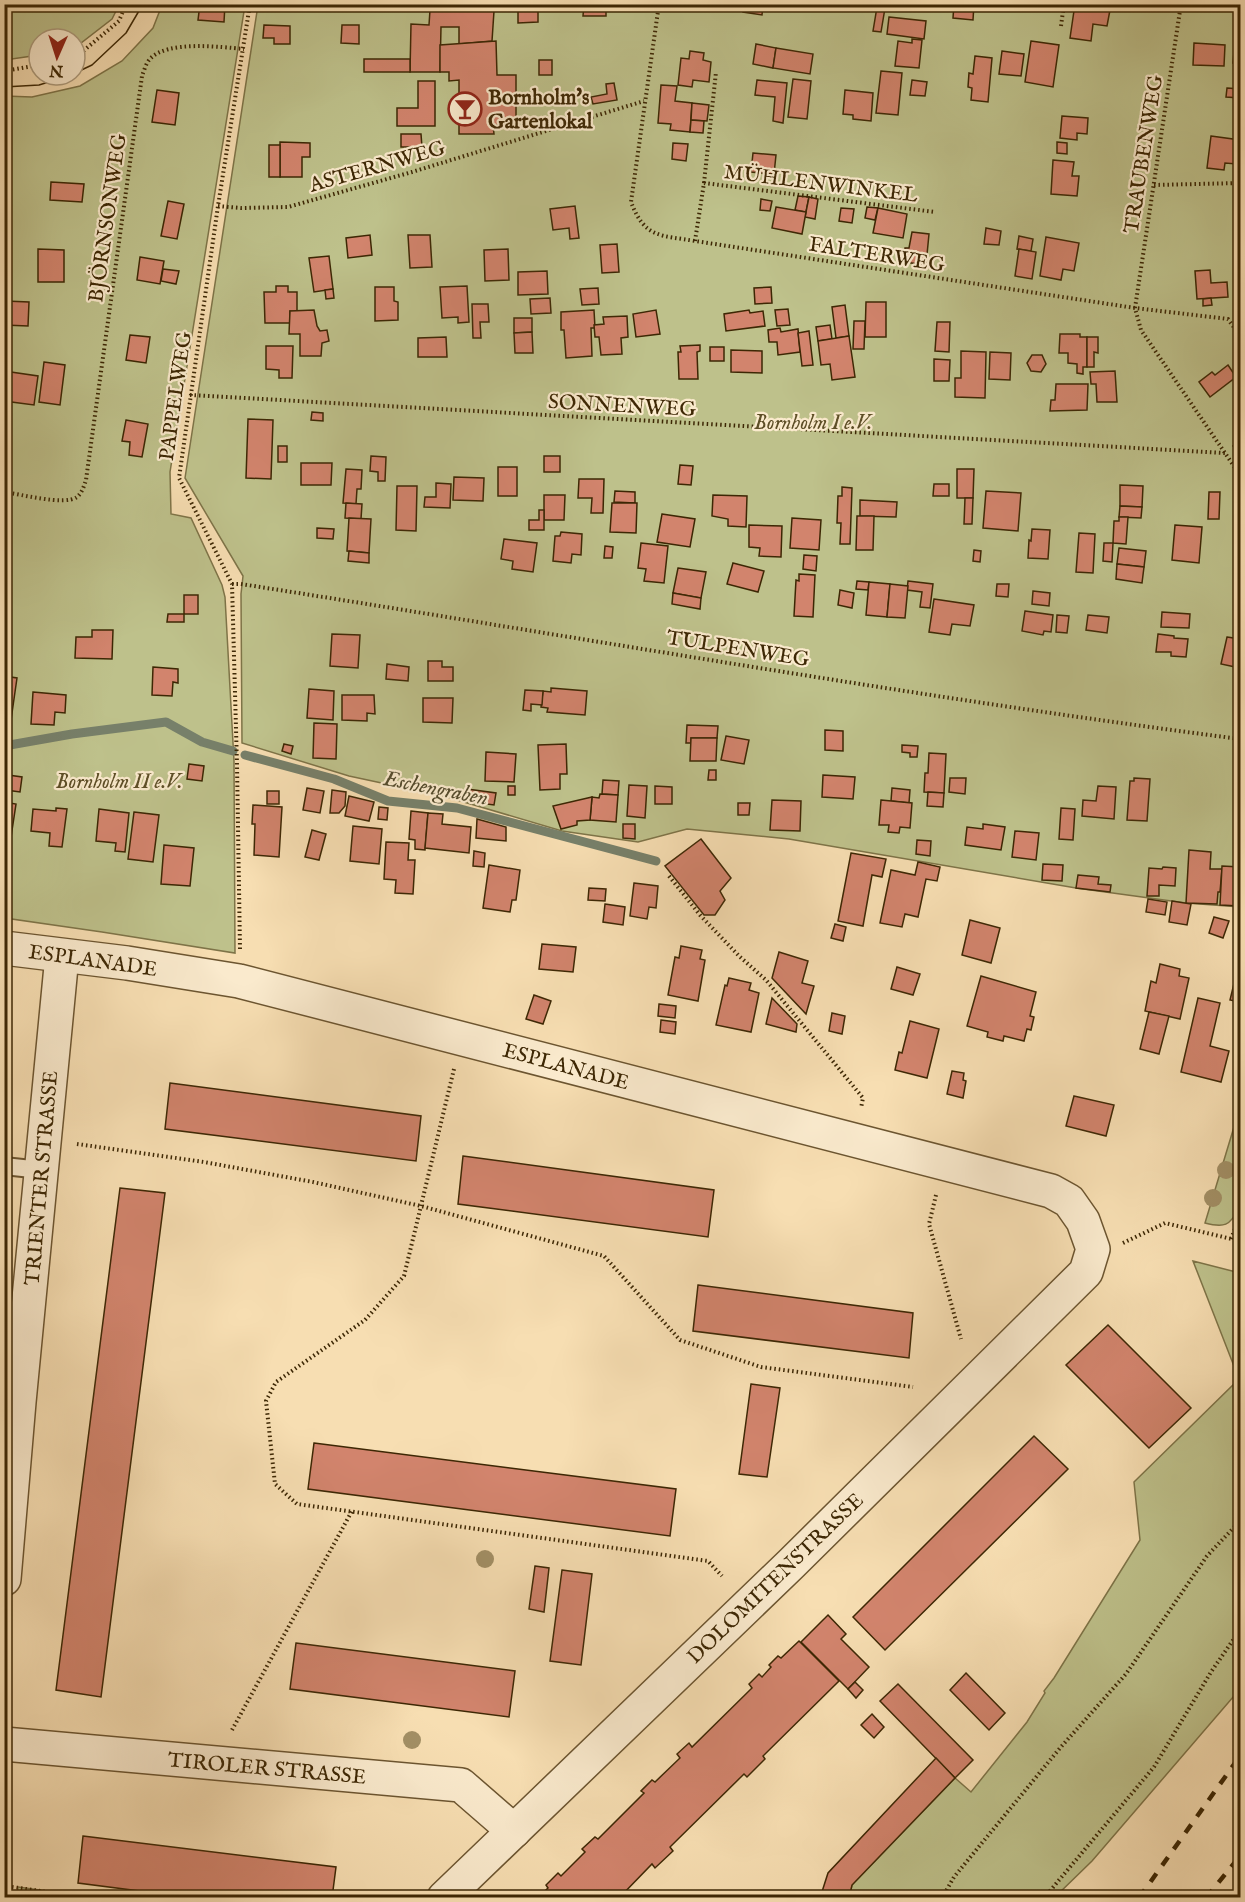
<svg xmlns="http://www.w3.org/2000/svg" width="1245" height="1902" font-family="'IM FELL English',serif">
<style>
.green{fill:#bec18b;stroke:#7e7448;stroke-width:1.5}
.lines{fill:none;stroke-linecap:round;stroke-linejoin:round}
.stream{stroke:#77806a;stroke-width:9}
.building{fill:#d2846d;stroke:#3d2704;stroke-width:1.5}
.lane-casing{stroke:#6c5530;stroke-width:20}
.street-casing{stroke:#6c5530;stroke-width:36}
.path{stroke:#3d2704;stroke-width:4;stroke-dasharray:1.5 3;stroke-linecap:butt}
.lane{stroke:#faeacd;stroke-width:16}
.street{stroke:#faeacd;stroke-width:33}
.tram{stroke:#3d2704;stroke-width:1.5}
.rail{stroke:#3d2704;stroke-width:4.5;stroke-dasharray:10 10;stroke-linecap:butt}
.tree{fill:#a28f65}
.labels{text-anchor:middle;stroke-width:4.5;stroke-linejoin:round;paint-order:stroke}
.poi-label{font-size:21px;font-weight:bold;fill:#3d2704;stroke:#faeacd;text-anchor:start}
.street-label{font-size:21px;fill:#3d2704;stroke:#faeacd}
.park-label{font-size:21px;font-style:italic;fill:#5d4e26;stroke:#faeacd}
.water-label{font-size:22px;font-style:italic;fill:#554c2e;stroke:#faeacd}
</style>
<rect width="100%" height="100%" fill="#f7deb2"/>
<filter id="stains"><feTurbulence type="fractalNoise" baseFrequency=".00333" numOctaves="4"/><feColorMatrix values="0 0 0 0 .2 0 0 0 0 .09 0 0 0 0 .02 0 0 0 .5 -.17"/></filter>
<radialGradient id="worn" r=".72"><stop offset=".6" stop-color="#630" stop-opacity="0"/><stop offset="1" stop-color="#630" stop-opacity=".3"/></radialGradient>
<!-- green -->
<g class="green">
<path d="M4,5L5,4L119,5L112,19L81,43L75,44V39H39V55L5,60Z"/>
<path d="M162,5H245L170,472L171,514L191,518L222,585L225,597L234,761L235,953L102,932L5,918V96L32,97L80,86L122,61L153,28Z"/>
<path d="M258,5H1240V907L1186,903L1076,888L789,839L687,829L638,842L562,831L447,797L349,776L242,743L241,594L243,576L185,478Z"/>
<path d="M1240,1107V1208H1239C1230,1226 1224,1228 1205,1223Z"/>
<path d="M1193,1261L1240,1273V1689L1092,1861L1055,1897L849,1898L852,1885L955,1778L971,1792L1027,1722L1045,1693L1044,1691L1054,1678L1140,1540L1134,1482L1239,1379Z"/>
<path d="M18,1887L90,1897H17Z"/>
</g>
<g class="lines">
<!-- stream -->
<g class="stream">
<path d="M4,746L72,734L166,722L202,742L233,751"/>
<path d="M245,755L334,779L388,801L457,808L656,861"/>
</g>
</g>
<!-- building -->
<g class="building">
<path d="M200,4H225L224,22L198,20Z"/>
<path d="M329,4H346V9L329,8Z"/>
<path d="M470,4H498L497,9L469,7Z"/>
<path d="M506,4H538V22L518,23V9L506,10Z"/>
<path d="M561,4H584L583,10H561Z"/>
<path d="M584,4H606V16H583Z"/>
<path d="M743,4H763L762,15L743,12Z"/>
<path d="M954,4H974L973,20L953,18Z"/>
<path d="M1075,4H1086L1085,6L1110,10L1107,26L1093,24L1091,41L1070,38Z"/>
<path d="M877,7L885,8L881,32L873,31Z"/>
<path d="M430,10L494,11L492,41L459,44V27H441L440,72H410L411,24L429,25Z"/>
<path d="M889,17L926,21L924,39L887,34Z"/>
<path d="M264,25L290,26V44H274V38H263Z"/>
<path d="M342,25H359V44L341,43Z"/>
<path d="M912,39L922,40L919,68L895,66L898,41L912,43Z"/>
<path d="M496,41L497,75H516V124L493,125L494,134H459V80L449,81V72H440V45Z"/>
<path d="M1031,41L1059,45L1053,87L1025,82Z"/>
<path d="M1194,43L1225,45L1224,66L1193,65Z"/>
<path d="M756,44L776,48L773,68L753,64Z"/>
<path d="M776,48L813,54L810,74L773,68Z"/>
<path d="M690,51L704,53L703,60L711,62L709,82L693,80L692,87L678,85L681,58L689,59Z"/>
<path d="M1002,51L1024,54L1021,76L999,74Z"/>
<path d="M1234,52H1240V63H1233Z"/>
<path d="M975,56L992,58L988,102L971,100L972,88L968,87L969,73L973,74Z"/>
<rect x="364" y="59" width="46" height="13"/>
<rect x="539" y="60" width="13" height="15"/>
<path d="M881,71L902,73L898,115L876,113Z"/>
<path d="M793,79L811,81L807,119L788,117Z"/>
<path d="M757,80L787,83L783,123L773,121L775,97L755,95Z"/>
<path d="M912,80L927,82L925,96L910,95Z"/>
<path d="M418,81H435V126H397V108H418Z"/>
<path d="M614,83L617,100L593,104L591,97L607,94L606,84Z"/>
<path d="M661,85L677,86L675,101L692,103L690,132L670,130L671,124L658,123Z"/>
<path d="M1227,88L1240,89V98L1226,97Z"/>
<path d="M157,90L179,93L175,125L152,122Z"/>
<path d="M845,90L873,93L871,121L853,119V115L843,114Z"/>
<path d="M692,103L709,105L707,121L691,120Z"/>
<path d="M1062,116L1088,118L1087,134L1077,133V140L1060,138Z"/>
<path d="M691,120L704,121L703,133L690,132Z"/>
<path d="M401,134H421L422,147H401Z"/>
<path d="M1211,136L1240,140L1237,164L1225,163L1224,170L1207,168Z"/>
<path d="M280,142L310,143V157H302V177H280Z"/>
<path d="M1057,142L1067,143V154L1057,153Z"/>
<path d="M673,143L688,144L686,161L672,159Z"/>
<rect x="269" y="145" width="11" height="32"/>
<path d="M753,153L776,155L774,174L751,172Z"/>
<path d="M1053,160L1074,162L1072,176H1079L1077,196L1051,194Z"/>
<path d="M51,182L84,184L82,202L50,200Z"/>
<path d="M798,196L809,197L806,212L795,210Z"/>
<path d="M809,197L818,199L815,219L805,217Z"/>
<path d="M761,199L772,201L770,211L760,210Z"/>
<path d="M168,201L184,204L177,239L161,236Z"/>
<path d="M575,206L579,238L570,239L569,228L553,230L550,209Z"/>
<path d="M776,207L806,212L802,234L772,228Z"/>
<path d="M867,207L878,208L875,220L865,218Z"/>
<path d="M841,208L854,209L852,223L839,221Z"/>
<path d="M878,208L907,214L903,238L873,233Z"/>
<path d="M986,228L1001,231L999,245L984,244Z"/>
<path d="M912,232L929,234L926,265L904,262L905,248H909Z"/>
<path d="M370,235L372,255L348,258L346,238Z"/>
<path d="M408,235H430L432,267L410,268Z"/>
<path d="M1019,236L1033,239L1031,251L1017,249Z"/>
<path d="M1046,237L1079,243L1074,271L1063,269L1061,280L1040,276Z"/>
<path d="M617,244L619,272L602,273L600,245Z"/>
<path d="M38,249L64,250V282H38Z"/>
<path d="M508,249L509,280L485,281L484,250Z"/>
<path d="M1019,249L1036,252L1032,279L1015,276Z"/>
<path d="M329,256L333,289L314,292L309,258Z"/>
<path d="M140,257L164,261L160,284L137,280Z"/>
<path d="M163,269L179,271L176,284L161,281Z"/>
<path d="M1210,270L1211,283L1227,282L1228,297L1197,299L1195,271Z"/>
<path d="M547,271L548,294L518,295V272Z"/>
<path d="M276,286H288V292H297V312L290,311V323H265L264,292H276Z"/>
<path d="M467,286L469,322L458,323V317L442,318L440,287Z"/>
<path d="M375,287H394V301L398,302V320L375,321Z"/>
<path d="M771,287L772,303L755,304L754,288Z"/>
<path d="M598,288L599,304L582,305L580,289Z"/>
<path d="M333,289L334,298L326,299L325,290Z"/>
<path d="M550,298L551,313L531,314L530,299Z"/>
<path d="M1211,298L1212,305L1203,306V299Z"/>
<path d="M5,301L29,302L28,326L4,325Z"/>
<path d="M866,302H886V337H865Z"/>
<path d="M472,304H488L489,322H480L481,338H473Z"/>
<path d="M845,305L849,336L836,338L832,307Z"/>
<path d="M788,309L790,325L777,326L775,310Z"/>
<path d="M314,310L317,326L320,331L327,330L329,341L322,343L321,356H300V334H289L290,311Z"/>
<path d="M594,310L595,328H591L592,356L566,358L564,330H561V312Z"/>
<path d="M656,310L660,334L636,337L633,314Z"/>
<path d="M749,310L750,313L763,311L765,326L726,331L724,314Z"/>
<path d="M627,316L628,337L621,338L622,354L601,355L599,337H595L594,325L604,324L603,317Z"/>
<path d="M514,318H532V332L514,333Z"/>
<path d="M854,321H865L864,349H853Z"/>
<path d="M937,322H950L949,352L935,351Z"/>
<path d="M830,325L832,339L818,341L816,327Z"/>
<path d="M780,328L781,332L798,329L800,352L778,355L777,342H769L768,330Z"/>
<path d="M809,331L813,365L802,366L798,333Z"/>
<path d="M532,332L533,353H515L514,333Z"/>
<path d="M1060,334H1080V337H1087V367H1083V374L1077,373V364L1068,363V353H1059Z"/>
<path d="M130,335L150,337L146,363L126,360Z"/>
<path d="M849,336L855,377L832,380L830,364L821,365L818,341Z"/>
<path d="M446,337L447,357H418V338Z"/>
<path d="M1087,337H1098V353L1094,352V367H1087Z"/>
<path d="M700,345V351L697,352L698,379H679L678,352H681L680,346Z"/>
<path d="M266,346H293L292,378H279V370L266,369Z"/>
<rect x="710" y="347" width="14" height="14"/>
<path d="M731,350L762,351V373L731,372Z"/>
<path d="M961,351L986,352L985,398L955,397V378H961Z"/>
<path d="M990,352L1011,353L1010,380L989,379Z"/>
<path d="M1032,355H1042L1046,364L1041,372L1031,371L1027,363Z"/>
<path d="M934,359L950,360L949,381H934Z"/>
<path d="M44,362L65,365L60,405L39,402Z"/>
<path d="M1228,365L1236,377L1210,397L1199,382L1212,372L1215,375Z"/>
<path d="M4,371L38,376L34,405L4,401Z"/>
<path d="M1115,371L1117,402H1097L1096,384H1091L1090,372Z"/>
<path d="M1056,384H1088L1087,410L1050,411L1051,400H1055Z"/>
<path d="M312,412L323,413V421L311,420Z"/>
<path d="M248,419L273,420L271,479L246,478Z"/>
<path d="M126,420L148,424L142,457L129,455L130,442L122,441Z"/>
<path d="M1240,441V457L1233,446Z"/>
<rect x="278" y="446" width="9" height="16"/>
<path d="M371,456L386,457L385,481H378V472L370,471Z"/>
<rect x="544" y="456" width="16" height="16"/>
<path d="M301,463H332L331,485H301Z"/>
<path d="M680,465L693,466L691,485L678,484Z"/>
<rect x="498" y="467" width="19" height="29"/>
<path d="M346,469L362,470L361,489H357L356,504L343,503Z"/>
<path d="M957,469H974L973,498H957Z"/>
<path d="M454,477L484,478L483,501L453,500Z"/>
<path d="M579,479H604L603,513H591L592,498H578Z"/>
<path d="M436,483L451,484L450,508L424,507L425,497H436Z"/>
<path d="M934,484H949V496H933Z"/>
<path d="M1120,485L1143,486L1142,507L1120,506Z"/>
<path d="M397,486H417L416,531L396,530Z"/>
<path d="M842,487L852,488L850,544H840L841,523H837L838,496H842Z"/>
<path d="M615,491L635,492V503L614,502Z"/>
<path d="M986,491L1021,493L1018,531L983,528Z"/>
<path d="M1209,492H1220L1219,519H1208Z"/>
<path d="M544,495H565L564,520H544Z"/>
<path d="M713,495L747,496L746,527L728,526V519L712,516Z"/>
<path d="M965,498H973L972,524H964Z"/>
<path d="M860,500L897,502L896,517L860,516Z"/>
<path d="M346,503L362,504L361,519L345,518Z"/>
<path d="M612,503H637L636,533L610,532Z"/>
<path d="M1120,506L1142,507L1141,518L1119,517Z"/>
<path d="M539,510H544V530H529V520H539Z"/>
<path d="M662,514L695,519L690,547L657,542Z"/>
<path d="M857,516H874L873,550H856Z"/>
<path d="M1119,517H1128L1126,544L1113,543L1114,521H1119Z"/>
<path d="M349,518L371,519L369,553L347,551Z"/>
<path d="M792,518L821,520L819,550L790,548Z"/>
<path d="M749,525L782,526L781,557L759,556L760,548L749,547Z"/>
<path d="M1175,525L1202,527L1199,563L1172,560Z"/>
<path d="M317,528L334,529L333,539L317,538Z"/>
<path d="M1032,529L1050,530L1048,559L1028,558L1029,540L1031,541Z"/>
<path d="M561,532L582,534L581,555L572,554L571,563L553,561L555,536H560Z"/>
<path d="M1079,533L1095,534L1093,573L1076,572Z"/>
<path d="M504,539L537,543L533,572L512,569L513,561L501,559Z"/>
<path d="M641,543L668,546L664,583L644,581L646,569L638,568Z"/>
<path d="M1104,543H1113L1112,562L1103,561Z"/>
<path d="M605,546L613,547L612,558H604Z"/>
<path d="M1119,548L1146,551L1144,567L1117,564Z"/>
<path d="M974,550L981,551L980,562L973,561Z"/>
<path d="M349,551L369,553V563L348,561Z"/>
<path d="M804,555L817,556L816,571L803,569Z"/>
<path d="M733,563L764,571L758,592L727,584Z"/>
<path d="M1117,564L1144,567L1142,583L1116,579Z"/>
<path d="M678,568L706,572L701,598L673,593Z"/>
<path d="M799,574L815,575L813,617L794,616L796,580L799,581Z"/>
<path d="M857,581L869,582L868,590L856,589Z"/>
<path d="M908,581L933,584L930,608L920,607L922,592L907,590Z"/>
<path d="M869,582L890,584L887,617L866,615Z"/>
<path d="M890,584L908,586L905,618L887,617Z"/>
<path d="M997,584H1009L1008,597L996,596Z"/>
<path d="M840,590L854,593L852,608L838,605Z"/>
<path d="M1033,591L1050,593L1049,606L1032,604Z"/>
<path d="M673,593L701,598L700,609L672,604Z"/>
<rect x="184" y="595" width="14" height="19"/>
<path d="M934,599L974,605L970,626L952,624L950,635L929,632Z"/>
<path d="M1025,611L1053,615L1051,632L1044,631L1043,635L1022,631Z"/>
<path d="M1162,612L1190,614L1189,628L1161,627Z"/>
<path d="M168,614H184V622H167Z"/>
<path d="M1057,615L1069,616L1067,633L1056,632Z"/>
<path d="M1088,615L1109,617L1107,633L1086,630Z"/>
<path d="M92,630H113L112,659L75,658L76,637H92Z"/>
<path d="M332,634L360,635L358,668L330,666Z"/>
<path d="M1158,634L1174,636V638L1188,639L1186,657L1171,656V652H1156Z"/>
<path d="M1227,637L1240,639V668L1221,664Z"/>
<path d="M428,661H442V667H453V681H428Z"/>
<path d="M387,664L409,667L408,681L386,679Z"/>
<path d="M153,667L178,669V683L173,682L172,696L152,695Z"/>
<path d="M4,676L17,678L11,720L4,719Z"/>
<path d="M551,688L587,691L585,715L547,712L548,708L541,707L543,691L551,692Z"/>
<path d="M309,689L334,691L333,720L307,718Z"/>
<path d="M525,690L543,691L542,705L531,704V711L523,710Z"/>
<path d="M33,692L66,695L65,713L55,712L54,725L31,724Z"/>
<path d="M342,695H374L375,714L367,713V721L342,720Z"/>
<path d="M423,698H453L452,723L423,722Z"/>
<path d="M314,723L337,724L336,759L313,758Z"/>
<path d="M687,725L718,726L717,738H691V743H686Z"/>
<path d="M825,730L843,731V751L825,750Z"/>
<path d="M726,736L749,740L744,764L721,760Z"/>
<path d="M691,738H717L716,761H690Z"/>
<path d="M284,744L293,746L291,754L282,751Z"/>
<path d="M566,744L567,774H560V789L540,790L538,745Z"/>
<path d="M902,745L918,746L917,757H910V753L902,752Z"/>
<path d="M486,752L516,754L514,782L485,781Z"/>
<path d="M929,753L946,754L944,793L924,792L925,773H928Z"/>
<path d="M189,764L204,766L202,781L187,779Z"/>
<path d="M709,770H716V780H708Z"/>
<path d="M8,775L22,777L20,792L6,790Z"/>
<path d="M823,775L855,777L853,799L822,797Z"/>
<path d="M950,778H966L965,794L949,792Z"/>
<path d="M1134,778L1150,779L1147,821L1127,820L1130,781H1134Z"/>
<path d="M603,780L619,781L618,795L602,794Z"/>
<path d="M629,785L647,786L645,818L627,816Z"/>
<rect x="508" y="786" width="7" height="9"/>
<path d="M655,786L672,787V804H655Z"/>
<path d="M1098,786L1116,787L1114,819L1082,816L1083,800L1096,801Z"/>
<path d="M307,788L324,791L320,813L303,810Z"/>
<path d="M892,788L910,790L909,803L891,801Z"/>
<path d="M467,789L496,793L494,805L465,801Z"/>
<path d="M332,790L346,792L345,806L339,813H330Z"/>
<rect x="267" y="791" width="12" height="13"/>
<path d="M928,792L944,793L943,807L927,806Z"/>
<path d="M600,794L618,795L616,822L590,820L592,797L599,798Z"/>
<path d="M349,796L374,802L369,821L345,816Z"/>
<path d="M592,797L590,820L577,821V825L561,829L553,806Z"/>
<path d="M772,800L801,801L800,831L770,830Z"/>
<path d="M881,800L912,803L910,828L900,827L899,833L888,832L889,825H879Z"/>
<path d="M4,802L16,804L11,837L4,836Z"/>
<path d="M738,803H750L749,815H738Z"/>
<path d="M253,805L282,807L279,857L254,855L255,824H252Z"/>
<path d="M379,807L388,808L387,820L378,819Z"/>
<path d="M56,808L67,809L62,847L49,846L50,833L31,831L33,809L56,811Z"/>
<path d="M1061,808L1075,809L1073,840L1059,839Z"/>
<path d="M99,809L129,813L125,852L115,851L116,843L96,841Z"/>
<path d="M411,811L428,813L425,850L415,849V840L409,839Z"/>
<path d="M134,812L159,815L153,862L128,859Z"/>
<path d="M428,813L443,814L442,824L471,827L469,853L425,848Z"/>
<path d="M477,819L506,827V841L476,838Z"/>
<path d="M623,824H635V839L623,838Z"/>
<path d="M983,824L1005,827L1001,850L965,845L967,827L983,829Z"/>
<path d="M353,826L382,829L379,864L350,861Z"/>
<path d="M312,830L326,834L319,860L305,857Z"/>
<path d="M1015,831L1039,833L1036,860L1012,857Z"/>
<path d="M701,839L731,878L720,891L725,900L715,915H704L665,866Z"/>
<path d="M917,840L931,841L930,856L916,854Z"/>
<path d="M386,842L409,843L408,860H415L413,894L395,893L396,880L384,879Z"/>
<path d="M164,845L194,848L190,886L161,884Z"/>
<path d="M1189,850L1211,852L1210,869H1222L1220,892H1218L1217,904L1186,903Z"/>
<path d="M474,851L485,853L484,867L473,866Z"/>
<path d="M851,853L886,859L882,877L872,875L863,926L838,921Z"/>
<path d="M918,862L940,867L937,881L926,879L918,917L905,914L902,927L880,923L891,870L915,875Z"/>
<path d="M1043,864L1063,865L1062,881L1042,880Z"/>
<path d="M489,865L520,870L516,900H512L510,912L483,908Z"/>
<path d="M1222,866L1240,867V906L1220,905Z"/>
<path d="M1163,867L1176,868L1175,886L1159,885V896H1147L1149,868L1162,869Z"/>
<path d="M1078,875L1099,877L1098,884L1111,885L1110,892L1076,888Z"/>
<path d="M634,883L658,886L656,908L649,907L647,919L630,916Z"/>
<path d="M589,888L606,889L605,901L588,900Z"/>
<path d="M1148,899L1167,902L1165,915L1146,912Z"/>
<path d="M1172,901L1191,904L1187,925L1169,922Z"/>
<path d="M605,904L625,907L623,925L603,922Z"/>
<path d="M1214,917L1229,921L1223,938L1209,933Z"/>
<path d="M970,920L1000,928L991,963L962,955Z"/>
<path d="M835,924L846,927L843,941L831,938Z"/>
<path d="M542,944L576,947L573,972L539,969Z"/>
<path d="M681,946L702,950L700,959L705,960L698,1001L668,995L675,957L679,958Z"/>
<path d="M779,952L808,961L802,983L814,986L806,1014L772,978Z"/>
<path d="M1239,963L1240,964V1002L1230,1000Z"/>
<path d="M1160,964L1180,969L1179,976L1189,978L1180,1019L1145,1011L1151,981L1156,983Z"/>
<path d="M897,967L920,974L913,995L891,989Z"/>
<path d="M981,976L1036,992L1030,1016L1034,1017L1031,1030L1027,1029L1024,1041L1004,1036L1003,1041L987,1037L988,1032L967,1026Z"/>
<path d="M729,978L751,983L749,990L759,993L751,1032L716,1025L725,985L727,986Z"/>
<path d="M534,995L551,1001L543,1024L526,1019Z"/>
<path d="M772,998L797,1024L796,1032L766,1024Z"/>
<path d="M1198,998L1220,1003L1210,1046L1229,1051L1221,1082L1181,1072Z"/>
<path d="M659,1004L676,1006L675,1018L658,1016Z"/>
<path d="M1149,1012L1169,1016L1159,1054L1140,1049Z"/>
<path d="M832,1013L845,1016L842,1034L829,1031Z"/>
<path d="M661,1020L676,1022L675,1034L660,1032Z"/>
<path d="M910,1021L939,1029L927,1078L895,1070L899,1052L902,1053Z"/>
<path d="M952,1071L964,1073L963,1080L966,1081L963,1098L947,1094Z"/>
<path d="M170,1083L421,1116L416,1161L165,1129Z"/>
<path d="M1074,1096L1114,1105L1106,1136L1066,1126Z"/>
<path d="M463,1156L714,1190L708,1237L458,1204Z"/>
<path d="M120,1188L165,1193L101,1697L56,1690Z"/>
<path d="M698,1285L913,1313L909,1358L693,1331Z"/>
<path d="M1108,1325L1191,1408L1149,1448L1066,1365Z"/>
<path d="M751,1384L780,1388L767,1477L739,1474Z"/>
<path d="M1034,1436L1068,1469L885,1650L853,1617Z"/>
<path d="M314,1443L676,1489L670,1536L308,1489Z"/>
<path d="M535,1566L549,1568L544,1612L529,1609Z"/>
<path d="M562,1570L592,1574L581,1665L550,1661Z"/>
<path d="M828,1615L846,1634L841,1639L869,1667L848,1689L801,1642Z"/>
<path d="M799,1641L839,1681L763,1756L765,1759L747,1777L744,1774L670,1847L673,1851L655,1868L652,1864L619,1898H538L548,1888L546,1885L558,1873L561,1876L585,1852L582,1849L595,1837L598,1839L644,1793L641,1791L652,1780L655,1782L680,1758L677,1754L689,1743L692,1747L752,1688L749,1684L759,1674L762,1677L771,1667L769,1665L778,1656L781,1658Z"/>
<path d="M296,1643L515,1671L509,1717L290,1689Z"/>
<path d="M966,1673L1005,1713L989,1730L950,1690Z"/>
<path d="M855,1682L863,1690L856,1698L848,1689Z"/>
<path d="M898,1684L973,1760L955,1778L880,1701Z"/>
<path d="M872,1714L884,1727L874,1738L861,1725Z"/>
<path d="M936,1758L955,1778L852,1885L849,1898H820L828,1873Z"/>
<path d="M83,1836L336,1867L332,1898H194L78,1883Z"/>
</g>
<g class="lines">
<defs>
<path id="lane" d="M4,1166L41,1170"/>
<g id="street">
<path d="M4,948L127,963L239,981L1051,1191L1069,1201L1083,1221L1093,1249L1086,1272L791,1564L444,1898"/>
<path d="M4,1579L19,1402L62,956"/>
<path d="M4,1744L461,1785L514,1831"/>
</g>
</defs>
<!-- lane casing -->
<use href="#lane" class="lane-casing"/>
<!-- street casing -->
<use href="#street" class="street-casing"/>
<!-- path -->
<g class="path">
<path d="M659,4L631,202C645,239 661,235 695,241L1135,308L1228,319L1240,336"/>
<path d="M1181,4L1135,308L1141,330L1240,475"/>
<path d="M1061,26L1064,4"/>
<path d="M75,54L82,52L119,21L126,4"/>
<path d="M4,71L39,65"/>
<path d="M704,183L716,72"/>
<path d="M1154,185L1240,183"/>
<path d="M218,206L241,208L288,207L412,172L644,101"/>
<path d="M695,241L704,183L935,212"/>
<path d="M190,395L1225,453"/>
<path d="M4,492C20,494 65,506 77,497C82,493 84,486 86,480L142,76C144,71 146,63 150,59C167,40 221,47 244,49"/>
<path d="M232,584H241C574,636 906,696 1240,739"/>
<path d="M669,876L700,915L740,957L766,980L863,1098L861,1108"/>
<path d="M240,949L237,765L232,584L179,478L218,206L250,4"/>
<path d="M454,1069L404,1276L365,1320L276,1382L266,1401L275,1484L297,1504L708,1561L722,1576"/>
<path d="M77,1144L204,1162L313,1182L421,1206L604,1256L680,1340L761,1367L913,1387"/>
<path d="M936,1195L929,1224L961,1339"/>
<path d="M1231,1239L1240,1216"/>
<path d="M1123,1243L1165,1223L1240,1241"/>
<path d="M232,1730L352,1511"/>
<path d="M12,1887L90,1898"/>
<path d="M942,1898L954,1877L1060,1748L1126,1674L1207,1556L1240,1521"/>
<path d="M1044,1898L1154,1767L1211,1672L1240,1630"/>
</g>
<!-- lane -->
<use href="#lane" class="lane"/>
<!-- street -->
<use href="#street" class="street"/>
<!-- tram -->
<g class="tram">
<path d="M75,73L92,65L126,33L143,4"/>
<path d="M4,87L39,85L71,75"/>
</g>
<!-- rail -->
<g class="rail">
<path d="M1139,1898L1240,1756"/>
<path d="M1206,1898L1240,1856"/>
</g>
</g>
<!-- trees -->
<g class="tree">
<circle cx="1226" cy="1170" r="9"/>
<circle cx="1213" cy="1198" r="9"/>
<circle cx="485" cy="1559" r="9"/>
<circle cx="412" cy="1740" r="9"/>
</g>
<!-- icons -->
<defs>
<symbol id="bar-ring" viewBox="-11 -11 22 22"><circle r="9.5" fill="#faeacd" stroke="#8f2418" stroke-width="1.5"/><path d="M-6-5H6L.8 .8V4.5H3.5V6h-7V4.5H-.8V.8Z" fill="#8f2418"/></symbol>
</defs>
<g fill-rule="evenodd">
<use href="#bar-ring" x="446" y="90" width="38" height="38"/>
</g>
<g class="labels">
<!-- poi labels -->
<g class="poi-label">
<text x="488" y="104">Bornholm's<tspan x="488" dy="24">Gartenlokal</tspan></text>
</g>
<!-- street labels -->
<g class="street-label">
<text transform="translate(1143 154) rotate(-81)" y="7">TRAUBENWEG</text>
<text transform="translate(377 166) rotate(-16)" y="7">ASTERNWEG</text>
<text transform="translate(821 183) rotate(7)" y="7">MÜHLENWINKEL</text>
<text transform="translate(107 218) rotate(-82)" y="7">BJÖRNSONWEG</text>
<text transform="translate(877 254) rotate(9)" y="7">FALTERWEG</text>
<text transform="translate(175 396) rotate(-82)" y="7">PAPPELWEG</text>
<text transform="translate(622 405) rotate(3)" y="7">SONNENWEG</text>
<text transform="translate(738 648) rotate(9)" y="7">TULPENWEG</text>
<text transform="translate(93 960) rotate(8)" y="7">ESPLANADE</text>
<text transform="translate(566 1066) rotate(15)" y="7">ESPLANADE</text>
<text transform="translate(41 1178) rotate(-85)" y="7">TRIENTER STRASSE</text>
<text transform="translate(775 1578) rotate(-44)" y="7">DOLOMITENSTRASSE</text>
<text transform="translate(267 1768) rotate(5)" y="7">TIROLER STRASSE</text>
</g>
<!-- park labels -->
<g class="park-label">
<text x="813" y="429">Bornholm I e.V.</text>
<text x="119" y="788">Bornholm II e.V.</text>
</g>
<!-- water labels -->
<g class="water-label">
<text transform="translate(436 787) rotate(11)" y="8">Eschengraben</text>
</g>
</g>
<!-- margin -->
<rect width="1245" height="1902" fill="none" stroke="#f7deb2" stroke-width="24"/>
<rect x="6" y="6" width="1233" height="1890" fill="none" stroke="#3d2704" stroke-width="3"/>
<rect x="12" y="12" width="1221" height="1878" fill="none" stroke="#3d2704" stroke-width="1.5"/>
<!-- north arrow -->
<g transform="translate(57 57) rotate(183)"><circle r="28" fill="#faeacd" stroke="#ae9c7d" stroke-width="1.5"/>
<path d="M0-4.5L10 22L0 15L-10 22Z" fill="#8f2418"/>
<text y="-9" font-size="16" font-weight="bold" text-anchor="middle" fill="#3d2704">N</text>
</g>
<rect width="100%" height="100%" filter="url(#stains)"/>
<rect width="100%" height="100%" fill="url(#worn)"/>
</svg>
